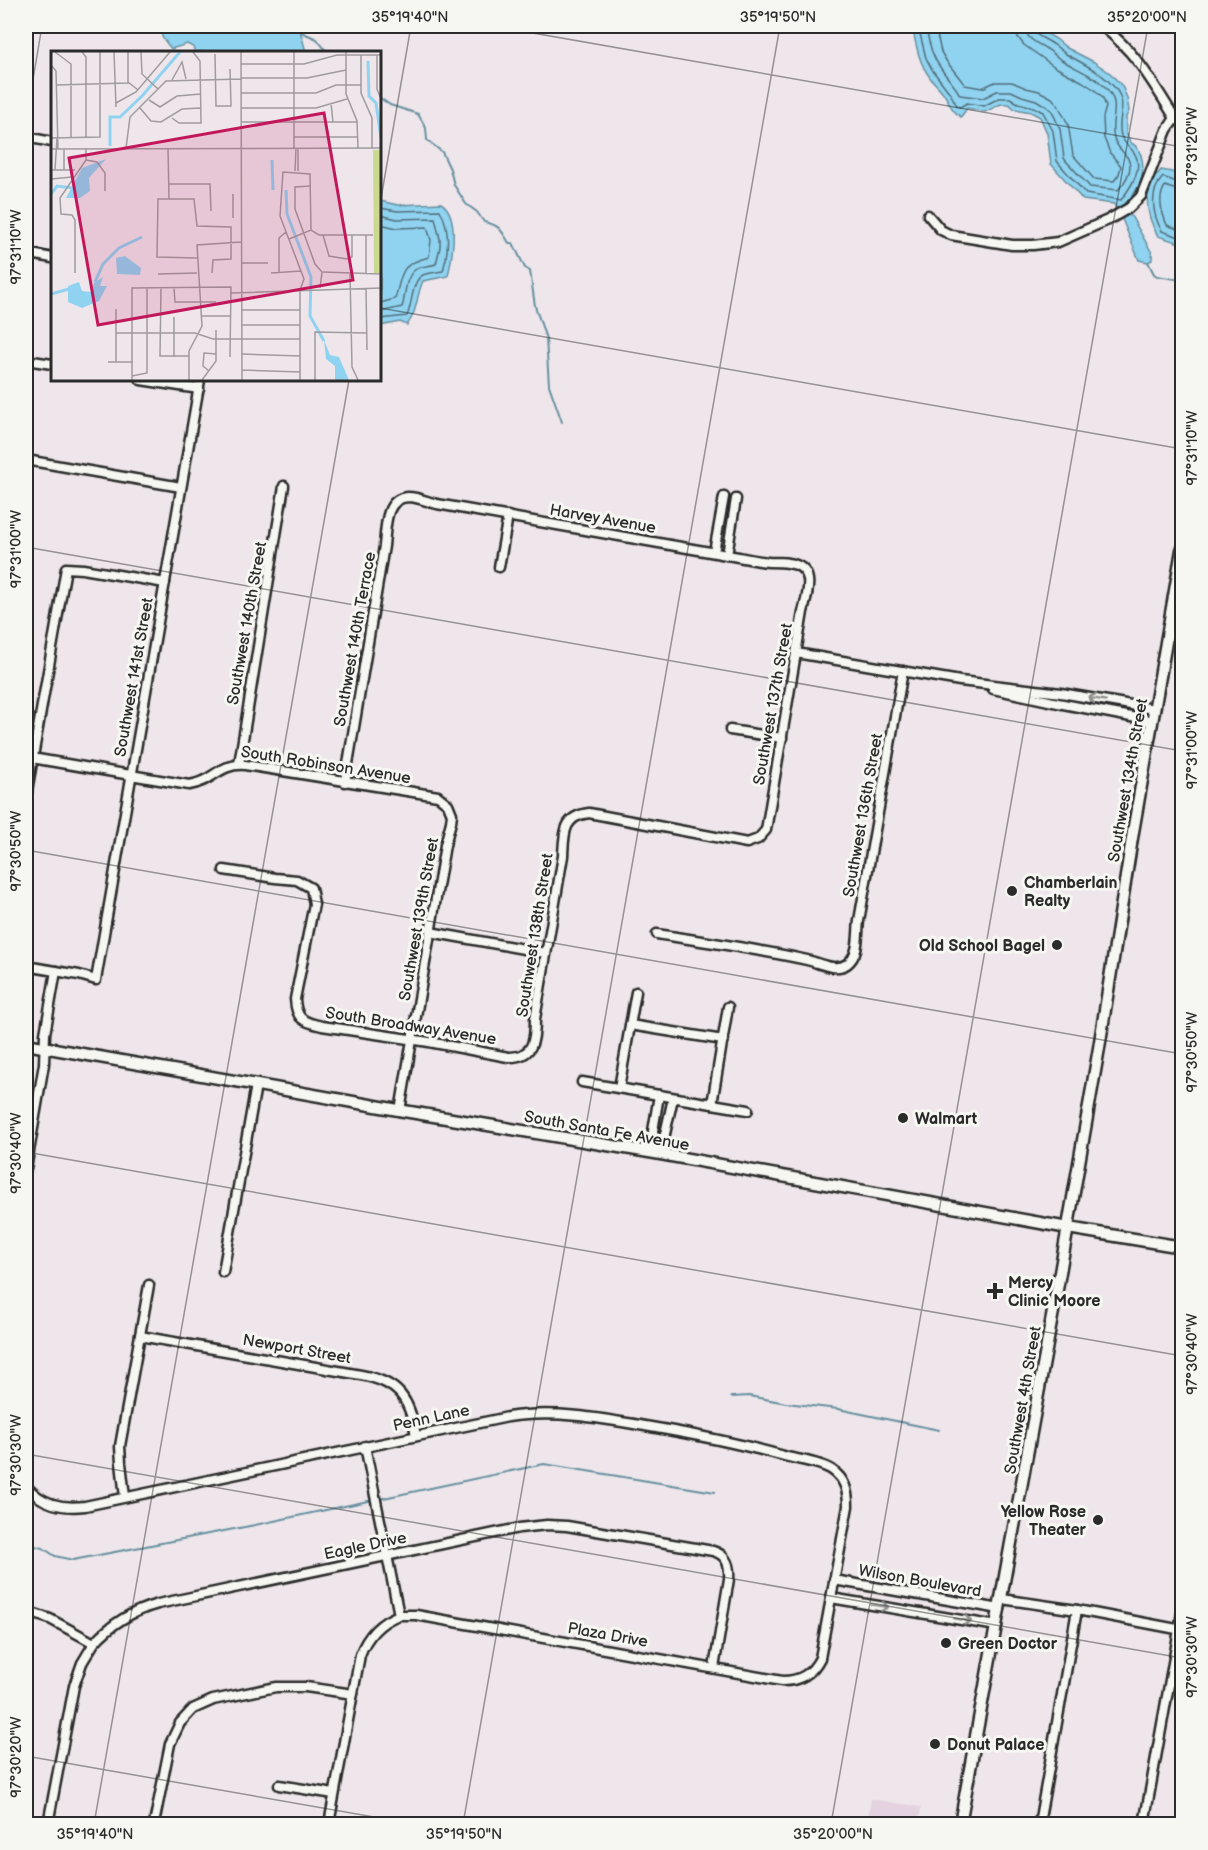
<svg xmlns="http://www.w3.org/2000/svg" width="1208" height="1850" font-family="'Balsamiq Sans',sans-serif">
<style>
.built{fill:#e4d2e1}
.water{fill:#8fd3f0;stroke:#6790a1;stroke-width:1.5}
.lines{fill:none;stroke-linecap:round;stroke-linejoin:round}
.shore{stroke:#536e7a;stroke-width:1.5}
.stream{stroke:#6790a1;stroke-width:2}
.minor-casing{stroke:#2b2b2b;stroke-width:13}
.major-casing{stroke:#2b2b2b;stroke-width:15}
.minor{stroke:#f6f6f2;stroke-width:8}
.major{stroke:#f6f6f2;stroke-width:10}
.oneway{stroke:#90908e}
.ticks{fill:none;stroke:#2b2b2b;stroke-width:1.5;stroke-opacity:0.45}
.poi-dot{fill:#2b2b2b;stroke:#f6f6f2;stroke-width:2}
.labels{text-anchor:middle;stroke-width:6;stroke-linejoin:round;paint-order:stroke}
.street-label{font-size:16px;fill:#2b2b2b;stroke:#f6f6f2}
.poi-label{font-size:16px;font-weight:bold;fill:#2b2b2b;stroke:#f6f6f2;text-anchor:start}
.inset-river{fill:none;stroke:#8fd3f0;stroke-width:3}
.inset-road{fill:none;stroke:#a09b9e;stroke-width:1.5}
.view{fill:#c2185b;fill-opacity:0.15;stroke:#c2185b;stroke-width:3}
.inset-edge{fill:none;stroke:#2b2b2b;stroke-width:3}
.neatline{fill:none;stroke:#2b2b2b;stroke-width:2}
.ticks-label{font-size:15px;text-anchor:middle;fill:#2b2b2b}
</style>
<rect width="100%" height="100%" fill="#eee6ea"/>
<filter id="ink" filterUnits="userSpaceOnUse"><feTurbulence type="fractalNoise" baseFrequency=".0167" numOctaves="2"/><feDisplacementMap in="SourceGraphic" scale="12" xChannelSelector="R" yChannelSelector="G"/><feConvolveMatrix kernelMatrix="1 2 1 2 8 2 1 2 1" color-interpolation-filters="sRGB"/></filter>
<g filter="url(#ink)">
<!-- built -->
<path class="built" d="M871,1799L921,1807L918,1824H867Z"/>
<!-- water -->
<g class="water">
<path d="M160,26H299L306,52H195L193,47L187,44L171,49L162,37Z"/>
<path d="M912,26H1034L1056,39L1067,48L1094,62L1110,73L1122,86L1127,98L1129,111L1126,117V132L1130,142C1145,150 1145,171 1139,185C1136,192 1130,198 1125,205L1152,253V260L1148,262L1139,260L1122,219L1114,204L1083,200L1051,164L1047,133L1040,117L1031,112L1015,109L1009,104H1001L985,112L967,108L961,117C951,111 950,103 944,94C940,88 933,82 929,76C918,61 916,43 912,26Z"/>
<path d="M1161,170L1172,172L1182,179V244L1158,236C1145,214 1142,190 1161,170Z"/>
<path d="M380,201L398,205L441,203C460,215 452,258 448,276L423,281C416,296 418,311 407,325L400,322L380,326Z"/>
</g>
<g class="lines">
<!-- shore -->
<g class="shore">
<path d="M918,26L926,58L933,71L950,93L957,106L960,107L967,103L984,106L999,98H1010L1018,103L1033,107L1043,112L1053,131L1057,161L1061,166L1086,194L1121,200C1131,187 1146,166 1132,150C1127,145 1124,143 1121,136C1116,118 1129,105 1115,88C1102,72 1083,64 1066,54C1061,51 1057,46 1051,43C1046,39 1035,36 1033,30C1032,29 1032,27 1032,26"/>
<path d="M925,26C929,40 931,55 940,67C946,77 955,85 960,95L983,98L997,91H1011L1022,96L1036,100L1046,106L1052,111L1060,129L1064,158L1066,161L1090,187L1118,190C1125,182 1135,168 1127,157C1121,149 1117,148 1114,138C1109,123 1120,107 1110,93C1098,76 1077,70 1060,59C1055,56 1051,51 1045,48C1039,44 1030,41 1027,34C1024,31 1025,30 1025,26"/>
<path d="M935,26L941,52L947,62L965,85L982,88L995,82H1012L1026,88L1039,91L1052,98L1058,105L1068,124L1073,155L1094,179L1114,181L1119,174L1121,166L1110,153L1104,138L1103,117L1106,107L1103,98L1095,90L1083,82L1055,67L1024,45L1017,36L1016,26"/>
<path d="M1182,184L1163,177C1149,192 1152,214 1162,231L1182,238"/>
<path d="M1182,192L1165,186C1157,199 1162,213 1167,225L1182,231"/>
<path d="M380,208L397,211L440,210C450,228 449,251 443,271C437,272 429,273 423,275C412,279 412,306 407,316L380,319"/>
<path d="M380,215L397,219L435,218L440,239V247L436,264C430,266 422,266 416,269C404,277 406,296 402,307L380,312"/>
<path d="M380,224L397,228L427,227L431,240L429,257C398,265 403,272 395,299L380,303"/>
</g>
<!-- stream -->
<g class="stream">
<path d="M301,32L317,39L327,52"/>
<path d="M380,98L390,105L418,114L426,128L427,140L442,152L450,169L454,185L466,204L477,212L484,222C500,225 501,230 509,243H513L525,268L530,271L535,306L546,339L549,385L562,422"/>
<path d="M1148,262L1154,274L1157,276L1182,280"/>
<path d="M731,1397L749,1396L786,1403L838,1409L939,1430"/>
<path d="M379,1499L544,1464L715,1492"/>
<path d="M26,1544L43,1548L55,1556L73,1560L255,1525L373,1500"/>
</g>
<defs>
<g id="minor">
<path d="M1102,26C1137,53 1152,82 1175,118L1182,123"/>
<path d="M26,137L52,142"/>
<path d="M928,215L941,230L951,235L1012,245H1033L1058,242L1108,220L1129,208L1141,196L1167,130L1175,118"/>
<path d="M26,253L52,258"/>
<path d="M26,360L52,364"/>
<path d="M141,380L199,389"/>
<path d="M26,460L181,487"/>
<path d="M714,552L724,497"/>
<path d="M727,555L736,499"/>
<path d="M499,567L508,516"/>
<path d="M796,653L960,681L1061,693L1154,709"/>
<path d="M993,689L1058,703L1152,721"/>
<path d="M730,730L782,738"/>
<path d="M26,757L189,785C213,782 219,763 245,765L438,796L448,804L452,814L451,822L445,845L400,1111"/>
<path d="M239,764L284,486"/>
<path d="M26,797L66,568L83,569L165,583"/>
<path d="M224,870L275,878L297,880L311,888L314,904L295,999C296,1019 303,1022 322,1026L429,1042L508,1057C534,1058 535,1039 535,1019L563,856C564,834 563,816 589,813L747,843L758,839L766,830L803,612C808,592 817,567 788,563C782,562 776,562 769,562C755,561 741,557 727,555L437,504C428,502 418,497 408,497C384,498 386,529 384,546L345,782"/>
<path d="M430,932L546,953"/>
<path d="M657,934C707,942 758,949 807,960C820,963 835,972 847,964C860,954 857,935 859,921L903,671"/>
<path d="M26,966L79,975L96,980L200,380"/>
<path d="M630,1025L723,1040"/>
<path d="M582,1082L748,1110"/>
<path d="M619,1088L636,992"/>
<path d="M712,1104L728,1007"/>
<path d="M655,1153L653,1131L659,1095"/>
<path d="M656,1153L665,1134L673,1098"/>
<path d="M26,1169L44,1064L45,1034L56,971"/>
<path d="M223,1272L256,1085"/>
<path d="M140,1336L361,1375C399,1382 410,1399 416,1436"/>
<path d="M26,1486C42,1504 61,1509 85,1506L508,1417C554,1410 599,1418 645,1426C692,1434 738,1443 784,1456C798,1460 820,1462 832,1470C845,1479 848,1491 848,1506L820,1658C812,1674 800,1681 782,1681L416,1615H399"/>
<path d="M125,1497L121,1463L120,1446L149,1285"/>
<path d="M834,1580L1000,1609"/>
<path d="M831,1598L997,1626"/>
<path d="M1002,1599L1077,1610L1182,1630"/>
<path d="M26,1611L50,1619L94,1643C112,1623 132,1611 158,1604L519,1528L547,1525L567,1526L713,1551C727,1555 730,1565 729,1579L714,1668"/>
<path d="M279,1785L334,1794"/>
<path d="M48,1824L74,1686L82,1663L94,1643"/>
<path d="M154,1824L170,1744L180,1723L193,1709L213,1700L276,1687H306L353,1694"/>
<path d="M329,1824L360,1655C367,1636 380,1622 399,1615L365,1446"/>
<path d="M1039,1824L1077,1610"/>
<path d="M1144,1824L1182,1613"/>
</g>
<g id="major">
<path d="M26,1044L404,1111L655,1153L1068,1228L1182,1247"/>
<path d="M960,1824L1058,1284L1099,1048L1133,832L1182,550"/>
</g>
</defs>
<!-- minor casing -->
<use href="#minor" class="minor-casing"/>
<!-- major casing -->
<use href="#major" class="major-casing"/>
<!-- minor -->
<use href="#minor" class="minor"/>
<!-- major -->
<use href="#major" class="major"/>
</g>
<!-- one-way arrows -->
<defs><path id="oneway-shaft" d="M-6 0H5M1.5-3L5.5 0L1.5 3" fill="none" stroke-width="1.6" stroke-linecap="round" stroke-linejoin="round" transform="scale(1.5)"/></defs>
<g class="oneway">
<use href="#oneway-shaft" transform="translate(1097 699) rotate(-170)"/>
<use href="#oneway-shaft" transform="translate(880 1606) rotate(9)"/>
<use href="#oneway-shaft" transform="translate(963 1620) rotate(10)"/>
</g>
</g>
<!-- ticks -->
<path class="ticks" d="M493,26L1182,147M26,121L42,26M380,204L411,26M26,245L52,250M380,308L1182,449M26,547L1182,751M26,850L1182,1054M26,1152L1182,1356M26,1454L1182,1658M26,1756L414,1824M94,1824L349,380M463,1824L780,26M831,1824L1148,26"/>
<!-- markers -->
<g class="poi-dot">
<circle cx="1012" cy="891" r="6"/>
<circle cx="1057" cy="945" r="6"/>
<circle cx="903" cy="1118" r="6"/>
<path d="M992 1282h6v6h6v6h-6v6h-6v-6h-6v-6h6z"/>
<circle cx="1098" cy="1520" r="6"/>
<circle cx="946" cy="1643" r="6"/>
<circle cx="935" cy="1744" r="6"/>
</g>
<g class="labels">
<!-- street labels -->
<g class="street-label">
<text transform="translate(603 518) rotate(10)" y="6">Harvey Avenue</text>
<text transform="translate(246 623) rotate(-80)" y="6">Southwest 140th Street</text>
<text transform="translate(354 639) rotate(-80)" y="6">Southwest 140th Terrace</text>
<text transform="translate(133 677) rotate(-80)" y="6">Southwest 141st Street</text>
<text transform="translate(772 704) rotate(-80)" y="6">Southwest 137th Street</text>
<text transform="translate(326 764) rotate(9)" y="6">South Robinson Avenue</text>
<text transform="translate(1127 780) rotate(-80)" y="6">Southwest 134th Street</text>
<text transform="translate(862 815) rotate(-80)" y="6">Southwest 136th Street</text>
<text transform="translate(418 919) rotate(-80)" y="6">Southwest 139th Street</text>
<text transform="translate(534 935) rotate(-81)" y="6">Southwest 138th Street</text>
<text transform="translate(411 1025) rotate(9)" y="6">South Broadway Avenue</text>
<text transform="translate(607 1130) rotate(10)" y="6">South Santa Fe Avenue</text>
<text transform="translate(297 1348) rotate(10)" y="6">Newport Street</text>
<text transform="translate(1022 1400) rotate(-80)" y="6">Southwest 4th Street</text>
<text transform="translate(431 1417) rotate(-12)" y="6">Penn Lane</text>
<text transform="translate(365 1545) rotate(-12)" y="6">Eagle Drive</text>
<text transform="translate(920 1580) rotate(10)" y="6">Wilson Boulevard</text>
<text transform="translate(608 1634) rotate(10)" y="6">Plaza Drive</text>
</g>
<!-- poi labels -->
<g class="poi-label">
<text x="1024" y="888">Chamberlain<tspan x="1024" dy="18">Realty</tspan></text>
<text x="1045" y="951" text-anchor="end">Old School Bagel</text>
<text x="915" y="1124">Walmart</text>
<text x="1008" y="1288">Mercy<tspan x="1008" dy="18">Clinic Moore</tspan></text>
<text x="1086" y="1517" text-anchor="end">Yellow Rose<tspan x="1086" dy="18">Theater</tspan></text>
<text x="958" y="1649">Green Doctor</text>
<text x="947" y="1750">Donut Palace</text>
</g>
</g>
<!-- overview -->
<g transform="translate(51 51)">
<rect width="330" height="330" fill="#eee6ea"/>
<path d="M322,99H330V222H323Z" fill="#cad98d"/>
<path d="M55,108L38,127L39,140L29,147H15L31,117ZM74,205L90,217L89,224L66,223L65,207ZM52,226L49,235H56L48,250L31,257L17,251V235L28,231L31,240L40,241L43,232ZM273,289L279,304L288,306L298,329H284V315L275,308Z" fill="#8fd3f0"/>
<path class="inset-river" d="M317,10L318,45L325,52L330,87M59,95V66H69L91,45L129,1M221,109L222,139M235,139L236,163L260,226L259,265L273,290M0,143L6,135L22,137M44,231L52,213L68,197L91,186M0,243L18,238"/>
<path class="inset-road" d="M4,1L20,13V87M31,1L35,6V86M63,1L65,56M77,1V31L87,39M90,1L91,23L107,38M190,1L191,329M243,1V97M295,1V43L306,70L307,97M164,3L165,55H180L179,18M310,4V42L321,67V97M326,4V38L330,48M190,13H253L286,4H330M0,14L5,20L7,98M190,27H256L295,19M121,29L131,11L135,28M5,34L78,32M190,42H265L285,34H310M98,49L109,56L126,45L150,43M65,52L85,41L119,1M280,52L282,71M89,57L100,70L110,71L131,58L149,57M190,57H265L296,48M121,67L128,72H150L149,10L142,1M191,71H306M243,86H306M0,87L49,86V1M75,97L79,66L115,30L190,28M117,97L118,148M0,98L330,97M247,98V120M35,109L46,111L54,122V140M0,119H24M4,119L6,87M13,119V98M244,120L245,97M0,128L21,126M117,133H159L160,160M260,135L244,136V158L264,213L271,221L269,237M182,143V167M272,184L278,205L296,208L301,206V184M315,184V223M238,188L260,179L268,184H322M146,207L106,206L107,148H143L146,175L180,176V208L162,209L161,222M190,212H217M272,221L330,223M24,222V169L21,164L10,163L9,147L35,109V97M220,222L250,220M228,222V187L235,181M107,223L146,222M299,223L301,316L307,329M110,237L109,305H138M123,237L124,251H165M315,237L316,299M180,242L330,237M65,258V311M190,259H249M151,265H179M123,266V306M190,274H249M65,282H144L162,288H249M330,287V259M190,303L249,305M57,311H82M191,319L249,321M158,320L152,315L153,302L165,303M81,325L96,322V237M81,329V237L180,236L179,306M138,329V300L151,275L146,194L190,191M151,329L165,310V279M249,329V239L253,228L229,165L232,121L259,123L260,179M264,329V281L316,282"/>
<path class="view" d="M273,62L302,229L47,274L18,107Z"/>
<rect width="330" height="330" class="inset-edge"/>
</g>
<!-- margin -->
<rect width="1208" height="1850" fill="none" stroke="#f6f6f2" stroke-width="66"/>
<rect x="33" y="33" width="1142" height="1784" class="neatline"/>
<g class="ticks-label">
<text x="410" y="22">35°19'40"N</text>
<text x="778" y="22">35°19'50"N</text>
<text x="1147" y="22">35°20'00"N</text>
<text transform="translate(1192 146) rotate(-90)" y="5">97°31'20"W</text>
<text transform="translate(16 247) rotate(-90)" y="5">97°31'10"W</text>
<text transform="translate(1192 448) rotate(-90)" y="5">97°31'10"W</text>
<text transform="translate(16 549) rotate(-90)" y="5">97°31'00"W</text>
<text transform="translate(1192 750) rotate(-90)" y="5">97°31'00"W</text>
<text transform="translate(16 851) rotate(-90)" y="5">97°30'50"W</text>
<text transform="translate(1192 1052) rotate(-90)" y="5">97°30'50"W</text>
<text transform="translate(16 1153) rotate(-90)" y="5">97°30'40"W</text>
<text transform="translate(1192 1354) rotate(-90)" y="5">97°30'40"W</text>
<text transform="translate(16 1455) rotate(-90)" y="5">97°30'30"W</text>
<text transform="translate(1192 1657) rotate(-90)" y="5">97°30'30"W</text>
<text transform="translate(16 1757) rotate(-90)" y="5">97°30'20"W</text>
<text x="95" y="1839">35°19'40"N</text>
<text x="464" y="1839">35°19'50"N</text>
<text x="833" y="1839">35°20'00"N</text>
</g>
</svg>
